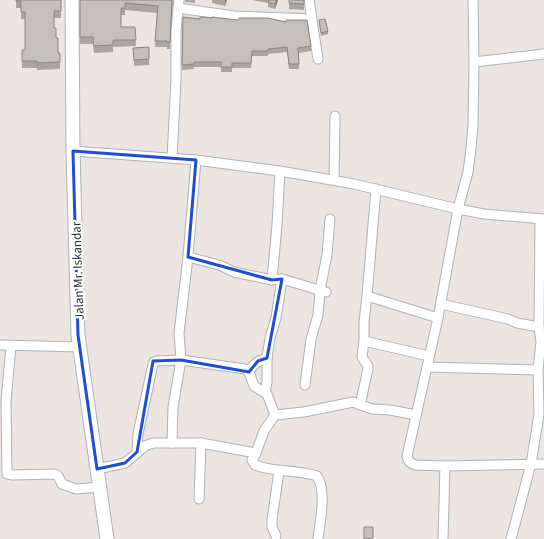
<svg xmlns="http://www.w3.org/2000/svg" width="544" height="539" font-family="'Source Sans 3',sans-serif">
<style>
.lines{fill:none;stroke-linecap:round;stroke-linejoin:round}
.street-casing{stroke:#adb3b8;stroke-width:11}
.secondary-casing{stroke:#adb3b8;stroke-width:15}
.street{stroke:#fff;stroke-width:9}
.secondary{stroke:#fff;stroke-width:13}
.wall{fill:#aaa5a2}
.shaded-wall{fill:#8b8684}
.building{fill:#c6c0bc;stroke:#8b8684}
.marked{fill:none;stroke:#1d4ed8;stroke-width:3;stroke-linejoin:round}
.labels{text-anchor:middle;stroke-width:4;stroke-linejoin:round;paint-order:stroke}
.street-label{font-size:13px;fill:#2d2d2d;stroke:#fff}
</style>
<rect width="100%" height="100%" fill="#ede5e1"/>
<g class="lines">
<defs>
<g id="street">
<path d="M309,0L318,59"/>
<path d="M473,0L474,62L473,125L471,149L468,172L458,209L438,318L407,456L408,460L411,463L415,465L445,466L544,464"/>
<path d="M178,8L234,16L312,19"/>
<path d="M474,62L544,54"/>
<path d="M73,151L196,160L280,171L354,184L458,209L484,214L544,219"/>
<path d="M172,158L176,80V30L179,0"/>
<path d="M196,160L188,257L179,333L181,360L245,369L249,372L254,386L267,394L275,415"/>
<path d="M334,180L335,116"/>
<path d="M188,257L219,265L234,272L272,280L282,279L326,292"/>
<path d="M272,280L277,225L280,171"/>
<path d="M367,296L438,318"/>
<path d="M441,304L508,319L517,323L539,327"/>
<path d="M364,341L429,356"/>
<path d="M0,345L80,347"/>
<path d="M11,346L6,401L7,474L13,475L55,474L58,476L62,484L76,489L100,487"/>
<path d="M427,367L538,370"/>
<path d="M249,372C253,364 259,360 267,358"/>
<path d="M305,385L311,339L318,315L320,290L327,255L330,219"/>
<path d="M265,392L267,382V358L270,338L276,318L282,279"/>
<path d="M360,405L368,369V366L362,357L364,341V322L367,296L376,189"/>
<path d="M137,452L138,434L153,364L154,362L157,361L181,360L173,407L172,443"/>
<path d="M256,453L264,431L275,415L304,412L353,402L372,409L390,410L416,415"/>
<path d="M97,469L125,463L145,446L153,443H201L256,453L252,460L255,465C275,473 297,469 317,476C327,492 320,520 318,539"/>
<path d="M199,499L201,443"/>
<path d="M276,536L272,527V520L279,471"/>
<path d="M443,539L445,466"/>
<path d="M511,539L531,464L539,414L538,370L541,342L539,327L540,219"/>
</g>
<path id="secondary" d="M72,0L73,151L78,335L107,539"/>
</defs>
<!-- street casing -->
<use href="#street" class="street-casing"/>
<!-- secondary casing -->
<use href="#secondary" class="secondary-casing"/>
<!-- street -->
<use href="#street" class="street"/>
<!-- secondary -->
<use href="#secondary" class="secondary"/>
</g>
<!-- wall -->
<g class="wall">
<path d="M16,0H61V18H54V28L56,38L58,53H60V69L37,70V68H22V50H25V19H21V8H16Z"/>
<path d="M80,0H173L170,49H167V47H155L157,13L125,10V15H121V27H135L136,46L113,47V52L94,53L93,44H80Z"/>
<path d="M185,0H195V3L185,2Z"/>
<path d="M212,0H227L225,6L212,3Z"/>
<path d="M252,0H278L275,9L268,7V3Z"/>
<path d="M289,0L304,4V10L289,9Z"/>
<path d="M183,17L311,46V51L299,53V69H289L287,52L268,54V56H252L251,68H232V72H221V67H194V69L182,70Z"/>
<path d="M319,20L328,31V34L321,36Z"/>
<path d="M133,48L149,59V65L134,66Z"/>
</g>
<!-- shaded-wall -->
<g class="shaded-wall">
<path d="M225,0H227L225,6Z"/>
<path d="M276,0H278L275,9V4Z"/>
</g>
<!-- building -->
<g class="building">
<path d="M16,0H61V11H54V28H56V38H58V53H60V62L37,63V61H22V50H25V12H21V1H16Z"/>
<path d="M80,0H172L170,42H167V41H155L158,6L125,3V8H121V27H135L136,40H113V45L94,46L93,37H80Z"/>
<path d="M269,0H276L275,4L268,2Z"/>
<path d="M289,0H304V4L289,3Z"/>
<path d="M183,17L200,19V17L212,18V17L238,20L239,18H268L286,22V20H307L311,46L298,48L299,64H289L287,47L268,49V51H252L251,63H232V67H221V62H194V64L182,65Z"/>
<path d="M325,19L328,31L321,33L319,20Z"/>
<path d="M149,47V59L134,60L133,48Z"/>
<path d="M364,527H373V538L364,539Z"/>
</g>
<!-- marked area -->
<path class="marked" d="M73,151L196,160L188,257L272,280L282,279L267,358L258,361L249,372L181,360L153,361L137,452L125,463L97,469L78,335Z"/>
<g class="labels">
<!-- street labels -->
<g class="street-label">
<text transform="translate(77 271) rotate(-92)" y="5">Jalan Mr. Iskandar</text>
</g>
</g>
</svg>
